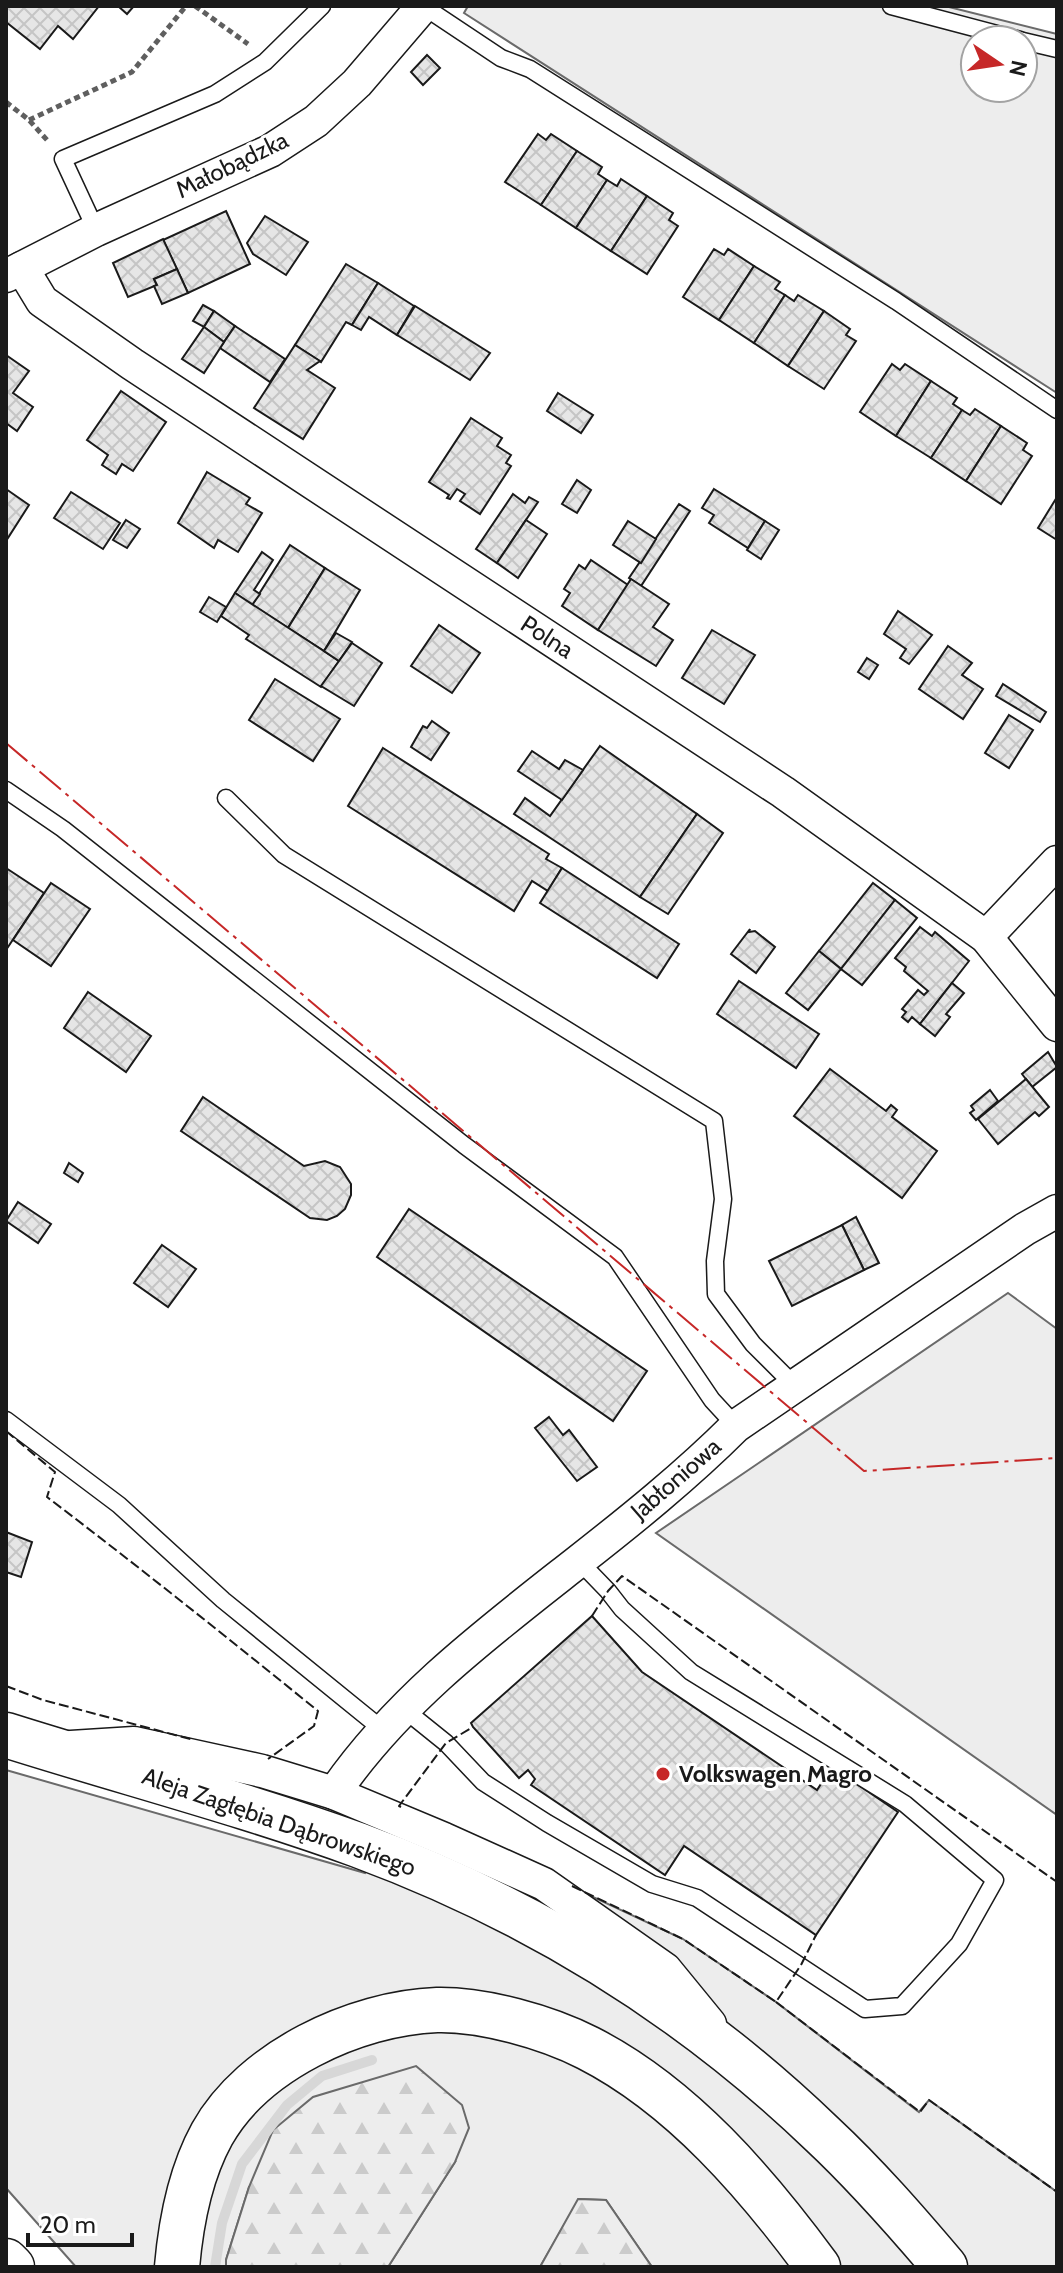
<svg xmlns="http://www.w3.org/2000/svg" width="1063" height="2273" font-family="Cabin,sans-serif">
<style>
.green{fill:#ededed;stroke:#6a6a6a;stroke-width:2;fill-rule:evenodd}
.forest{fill:url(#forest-firs);stroke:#6a6a6a;stroke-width:2}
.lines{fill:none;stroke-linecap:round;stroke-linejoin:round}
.stream{stroke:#d7d7d7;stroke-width:10}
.building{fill:url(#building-cross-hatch);stroke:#1a1a1a;stroke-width:2}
.lane-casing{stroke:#1a1a1a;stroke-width:19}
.street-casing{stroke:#1a1a1a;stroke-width:35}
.primary-casing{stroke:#1a1a1a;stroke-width:47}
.path{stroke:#5f5f5f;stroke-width:5;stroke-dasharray:6 4;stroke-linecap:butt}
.lane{stroke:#fff;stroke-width:16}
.street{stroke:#fff;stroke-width:32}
.primary{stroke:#fff;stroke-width:44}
.fence{stroke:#1a1a1a;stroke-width:2;stroke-dasharray:10 4;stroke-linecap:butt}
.power{stroke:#c62828;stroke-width:2;stroke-dasharray:28 6 4 6;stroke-linecap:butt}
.poi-dot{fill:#c62828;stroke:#fff;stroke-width:3}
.labels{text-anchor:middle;stroke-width:6;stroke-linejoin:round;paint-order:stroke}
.street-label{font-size:24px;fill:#1a1a1a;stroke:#fff}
.poi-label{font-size:24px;font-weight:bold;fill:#1a1a1a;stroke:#fff;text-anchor:start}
</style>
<defs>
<pattern id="forest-firs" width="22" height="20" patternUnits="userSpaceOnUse" patternTransform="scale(2)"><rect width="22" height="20" fill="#ededed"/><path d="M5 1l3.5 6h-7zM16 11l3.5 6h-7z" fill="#cbcbcb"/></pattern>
<pattern id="building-cross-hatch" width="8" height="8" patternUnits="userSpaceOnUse" patternTransform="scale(2)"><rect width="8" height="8" fill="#e6e6e6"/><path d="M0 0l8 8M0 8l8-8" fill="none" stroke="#c5c5c5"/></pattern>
</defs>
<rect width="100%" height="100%" fill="#fff"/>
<!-- green -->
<g class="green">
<path d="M468,6H945L1057,34V393L464,13ZM975,40H1023V88H975Z"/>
<path d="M1008,1293L1057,1329V1815L656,1533Z"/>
<path d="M6,1770L365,1873L399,1806L683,1939L776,2002L919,2112L929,2100L1057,2192V2267H652L606,2200L579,2199L540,2267H388L455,2162L249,2187L226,2260V2267H76L6,2188Z"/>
</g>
<!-- forest -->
<g class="forest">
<path d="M416,2066L462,2105L469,2128L455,2162L388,2267H226V2260L249,2187L273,2130L313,2097Z"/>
<path d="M578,2199L606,2200L652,2267H540Z"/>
</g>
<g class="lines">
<!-- stream -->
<path class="stream" d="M215,2267L222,2223L242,2164L287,2105L322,2076L372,2060"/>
</g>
<!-- building -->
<g class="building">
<path d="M6,6H99L73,39L58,26L40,49L6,22Z"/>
<path d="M118,6H134L127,14Z"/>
<path d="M427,55L440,68L423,85L411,72Z"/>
<path d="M538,134L546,140L551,134L577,151L541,205L505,182Z"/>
<path d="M577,151L602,167L598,174L607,180L576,228L541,205Z"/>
<path d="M621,179L647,196L611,251L576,228L607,180L617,186Z"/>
<path d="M647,196L673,213L669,220L678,226L647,274L611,251Z"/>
<path d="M226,211L250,264L188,293L163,240Z"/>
<path d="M265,216L308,242L286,275L253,254L247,243Z"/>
<path d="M163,239L177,269L154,279L157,285L128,297L113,263Z"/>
<path d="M714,249L724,255L728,249L754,266L719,320L683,297Z"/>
<path d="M346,264L378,283L352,325L346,322L321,362L295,345Z"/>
<path d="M754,266L780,282L775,289L785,295L754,343L719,320Z"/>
<path d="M177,269L188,293L162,304L154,286L157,285L154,279Z"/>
<path d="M378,283L414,306L397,335L369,317L361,330L352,325Z"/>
<path d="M785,295L794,301L798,295L824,311L788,366L754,343Z"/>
<path d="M203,305L214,311L204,327L193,321Z"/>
<path d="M415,306L490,353L470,380L397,335Z"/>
<path d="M214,311L235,326L224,342L204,327Z"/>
<path d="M824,311L850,329L846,335L856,341L824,389L788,366Z"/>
<path d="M235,326L285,359L270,382L220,348Z"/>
<path d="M204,327L224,342L204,373L182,359Z"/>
<path d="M295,345L320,361L307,370L335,388L303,439L254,408Z"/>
<path d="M6,355L29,371L13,393L33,407L17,431L6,423Z"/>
<path d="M892,364L900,370L905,364L931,381L896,436L860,412Z"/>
<path d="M931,381L957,398L953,404L962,410L931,458L896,436Z"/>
<path d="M121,391L166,422L133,471L122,464L116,474L102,465L108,455L87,440Z"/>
<path d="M558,393L593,415L581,433L547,411Z"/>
<path d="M975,409L1001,426L966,481L931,458L962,410L970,415Z"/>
<path d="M471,418L502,438L497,446L511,455L506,463L511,466L480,514L460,501L465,494L457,489L450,499L447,498L449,495L429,482Z"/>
<path d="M1001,426L1027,443L1023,450L1032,456L1001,504L966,481Z"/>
<path d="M207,472L250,498L246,504L262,513L238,552L218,540L214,548L178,523Z"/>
<path d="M577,480L591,490L577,513L562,504Z"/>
<path d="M6,489L29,505L6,541Z"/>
<path d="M714,489L765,521L748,548L709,523L714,515L702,508Z"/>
<path d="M71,492L120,523L103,549L54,518Z"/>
<path d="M513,494L525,503L529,497L538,502L497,563L476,549Z"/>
<path d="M1057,497V540L1038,528Z"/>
<path d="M679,504L690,511L641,586L629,578Z"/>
<path d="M126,520L140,529L127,548L113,540Z"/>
<path d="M526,520L547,534L518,578L497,563Z"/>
<path d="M628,521L656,539L641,563L613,545Z"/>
<path d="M765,521L779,530L761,559L747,550Z"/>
<path d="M290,545L325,568L288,628L252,605Z"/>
<path d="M262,552L273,560L254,590L260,594L252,605L235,593Z"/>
<path d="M591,560L628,585L598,630L562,606L570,593L564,589L579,565L585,569Z"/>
<path d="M325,568L360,590L324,651L288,628Z"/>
<path d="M631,579L669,604L653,627L673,640L656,666L598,630Z"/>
<path d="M235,593L339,661L321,687L246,639L249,635L221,616Z"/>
<path d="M209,597L226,607L217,622L200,612Z"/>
<path d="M898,611L932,635L909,664L900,658L906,649L884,634Z"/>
<path d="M439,625L480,653L452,693L411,666Z"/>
<path d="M712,630L755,655L724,704L682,678Z"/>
<path d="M336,633L352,642L339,661L324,651Z"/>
<path d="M352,643L382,663L354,706L321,686Z"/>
<path d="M948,646L972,663L962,675L983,689L963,719L919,689Z"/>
<path d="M867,658L878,665L869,679L858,672Z"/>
<path d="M275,679L340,719L313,761L249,720Z"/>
<path d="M1003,684L1046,712L1040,722L996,696Z"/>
<path d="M1009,715L1033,730L1009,768L985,753Z"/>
<path d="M432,721L449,733L431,760L411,747L423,726L427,728Z"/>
<path d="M600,746L697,814L640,897L514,814L525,798L550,816Z"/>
<path d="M383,748L549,854L546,859L562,868L548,891L532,881L514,911L348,806Z"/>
<path d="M532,751L559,769L565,760L583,770L562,800L518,771Z"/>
<path d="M697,814L723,833L668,914L640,897Z"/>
<path d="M6,868L44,893L6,950Z"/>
<path d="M562,868L679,944L657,978L540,903Z"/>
<path d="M51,883L90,909L51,966L13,940Z"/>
<path d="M873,883L895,900L841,969L819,951Z"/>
<path d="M895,900L917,918L862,985L841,969Z"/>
<path d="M920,927L932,936L935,932L969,961L920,1024L912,1017L908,1022L902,1017L906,1012L902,1009L918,990L924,995L928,991L904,971L906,967L895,958Z"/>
<path d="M750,929L749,932L755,931L775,947L756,973L731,954Z"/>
<path d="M819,951L841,969L808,1010L786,993Z"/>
<path d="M739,981L819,1034L796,1068L717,1014Z"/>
<path d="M952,983L964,993L946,1014L950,1017L935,1036L920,1024Z"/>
<path d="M88,992L151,1036L126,1072L64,1028Z"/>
<path d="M1048,1052L1057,1067L1032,1087L1022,1074Z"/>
<path d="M830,1069L886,1111L891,1105L897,1110L892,1117L937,1151L902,1198L794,1116Z"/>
<path d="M1026,1079L1049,1107L1039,1116L1035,1112L998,1144L978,1119Z"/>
<path d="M990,1090L998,1101L976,1120L970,1113L974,1110L971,1106Z"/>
<path d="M203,1097L304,1166L325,1161L340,1167L351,1184V1195L345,1209L337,1216L327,1220L310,1218L181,1131Z"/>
<path d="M69,1163L83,1173L78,1182L64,1173Z"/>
<path d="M18,1202L51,1224L38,1243L6,1221Z"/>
<path d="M409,1209L647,1371L613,1421L377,1257Z"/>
<path d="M856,1217L879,1263L864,1270L842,1225Z"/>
<path d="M842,1225L864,1270L792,1306L769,1261Z"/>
<path d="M162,1245L196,1269L168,1307L134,1283Z"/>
<path d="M549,1417L563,1435L569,1430L597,1467L577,1481L535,1428Z"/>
<path d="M6,1532L32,1542L21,1577L6,1572Z"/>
<path d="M592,1616L642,1672L817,1790L832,1767L898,1812L816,1935L684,1846L665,1875L531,1785L535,1779L528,1770L519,1778L473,1727L471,1723Z"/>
</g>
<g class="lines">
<defs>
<g id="lane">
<path d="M423,6L501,58L530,69L896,301L1057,410"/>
<path d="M891,6L1020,40"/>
<path d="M1023,41L1057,49"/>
<path d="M96,230L63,159L215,94L265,62L322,6"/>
<path d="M6,790L63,829L464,1145L615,1257L712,1400L736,1426"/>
<path d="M226,798L284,855L714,1121L723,1199L715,1261L716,1294L753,1344L795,1386"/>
<path d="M6,1420L119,1505L223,1600L383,1730"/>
<path d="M405,1710L446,1743L483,1782L547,1823L652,1884L697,1898L865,2009L902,2006L959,1944L995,1880L905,1804L691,1672L622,1609L608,1591L579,1561"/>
</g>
<g id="street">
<path d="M22,268L42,301L132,364L783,792L986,937L1057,1025"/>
<path d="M6,276L96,230L270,151L316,121L357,83L423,6"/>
<path d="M986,937L1057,862"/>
<path d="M71,1747L134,1743L262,1771L334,1793L444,1839L544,1884L665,1969L710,2024"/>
<path d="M334,1793C397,1701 487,1633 575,1564C630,1521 686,1476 736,1426L1025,1229L1057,1211"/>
</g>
<g id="primary">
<path d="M6,1735C123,1772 242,1803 358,1845C531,1909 689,2006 822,2134C866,2175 906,2221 945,2267"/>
<path d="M6,2261L12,2267"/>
<path d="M177,2267C181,2221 190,2174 212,2134C253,2061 355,2013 437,2010C483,2009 547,2027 588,2048C682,2096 757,2184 818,2267"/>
</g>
</defs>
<!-- lane casing -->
<use href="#lane" class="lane-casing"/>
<!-- street casing -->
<use href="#street" class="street-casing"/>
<!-- primary casing -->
<use href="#primary" class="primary-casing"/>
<!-- path -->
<g class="path">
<path d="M195,6L248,44"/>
<path d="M6,102L29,120L47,140"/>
<path d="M29,120L132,72L186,6"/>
</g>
<!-- lane -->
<use href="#lane" class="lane"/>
<!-- street -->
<use href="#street" class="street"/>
<!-- primary -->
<use href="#primary" class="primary"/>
<!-- fence -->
<g class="fence">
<path d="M6,1431L55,1472L47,1497C139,1567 228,1638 318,1711L314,1726L268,1759"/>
<path d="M592,1616L608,1591L622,1576L1057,1882"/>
<path d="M6,1686L43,1700L194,1740"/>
<path d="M401,1807L399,1806L446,1743L473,1727"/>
<path d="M572,1886L683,1939L776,2002L801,1965L816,1935"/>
<path d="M776,2002L920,2112L929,2100L1057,2192"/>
</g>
<!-- power -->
<path class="power" d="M6,743L864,1471L1057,1458"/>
</g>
<!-- markers -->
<circle class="poi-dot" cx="663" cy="1774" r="8"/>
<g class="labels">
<!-- street labels -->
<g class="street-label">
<text transform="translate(232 165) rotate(-26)" y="8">Małobądzka</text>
<text transform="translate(547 637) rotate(33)" y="8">Polna</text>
<text transform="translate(676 1479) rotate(-41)" y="8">Jabłoniowa</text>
<text transform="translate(279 1822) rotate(19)" y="8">Aleja Zagłębia Dąbrowskiego</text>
</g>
<!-- poi labels -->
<g class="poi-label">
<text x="679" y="1782">Volkswagen Magro</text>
</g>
</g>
<!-- border -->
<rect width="1063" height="2273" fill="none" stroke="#1a1a1a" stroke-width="16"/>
<!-- north arrow -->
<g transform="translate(999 64) rotate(103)"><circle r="38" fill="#ffffff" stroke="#a3a3a3" stroke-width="2"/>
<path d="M0-6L14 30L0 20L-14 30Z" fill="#c62828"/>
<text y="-12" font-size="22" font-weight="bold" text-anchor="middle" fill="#1a1a1a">N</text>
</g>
<!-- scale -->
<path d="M28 2233v12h104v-12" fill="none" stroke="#1a1a1a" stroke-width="4"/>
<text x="40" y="2233" font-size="24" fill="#1a1a1a" stroke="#ffffff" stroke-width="6" paint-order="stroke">20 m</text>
</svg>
